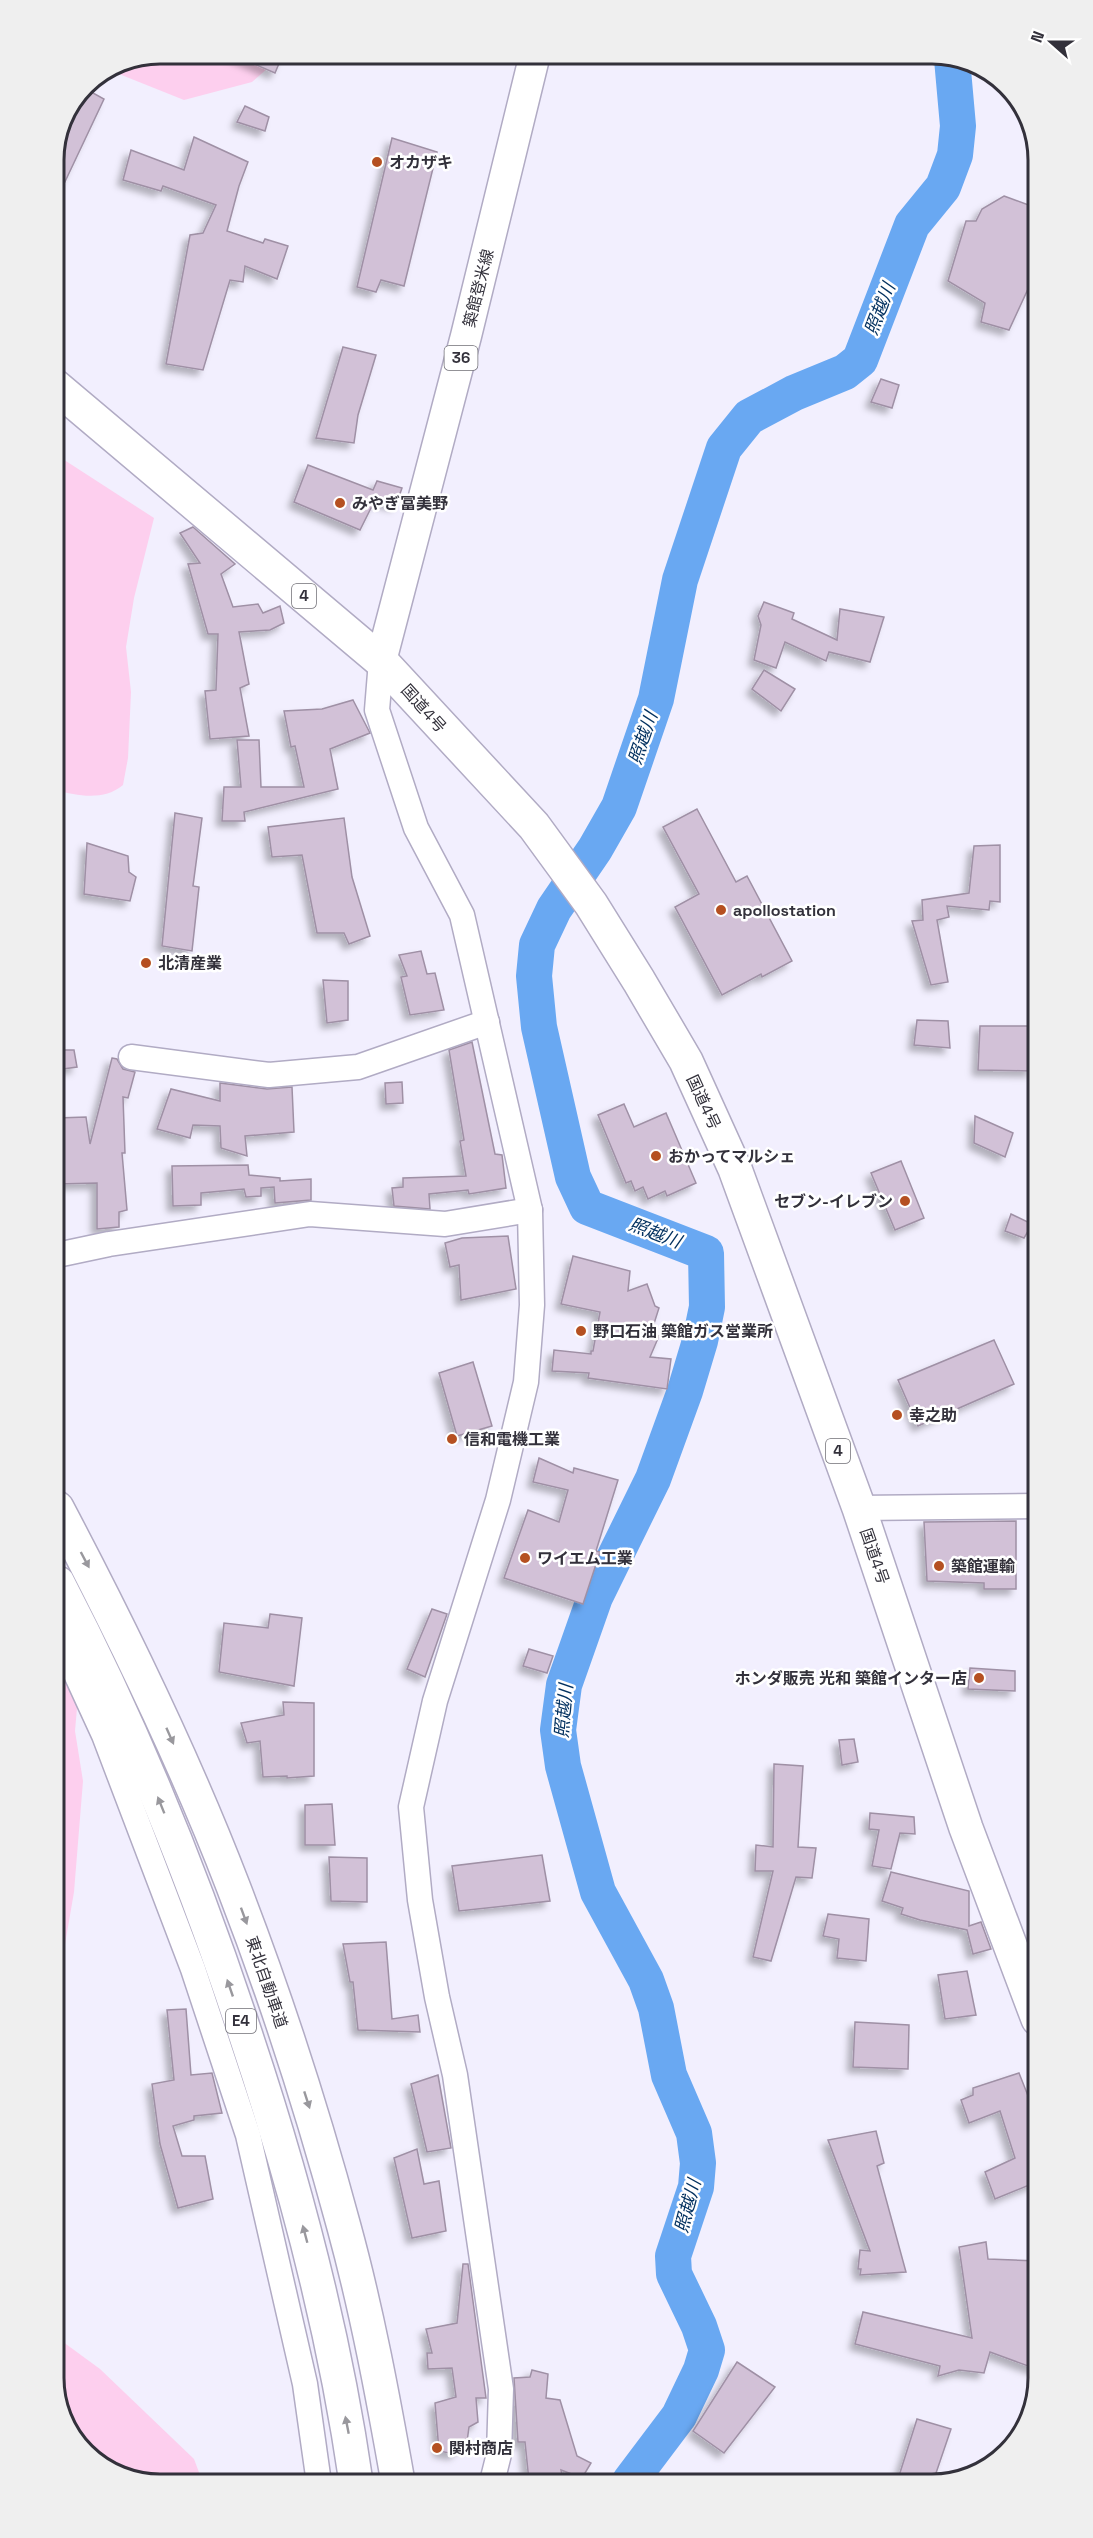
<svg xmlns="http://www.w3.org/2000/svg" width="1093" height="2538" font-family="'Space Grotesk','Noto Sans JP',sans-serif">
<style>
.green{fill:#fdcfee}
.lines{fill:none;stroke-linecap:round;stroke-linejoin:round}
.river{stroke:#69a8f2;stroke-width:36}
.building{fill:#d2c1d7;stroke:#9f90a5;stroke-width:1.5;filter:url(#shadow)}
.minor-casing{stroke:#b1abc4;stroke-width:27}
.major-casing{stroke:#b1abc4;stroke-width:33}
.highway-casing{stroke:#b1abc4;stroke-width:36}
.minor{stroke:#fff;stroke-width:24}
.major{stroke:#fff;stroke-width:30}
.highway{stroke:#fff;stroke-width:33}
.oneway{fill:#99989d}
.poi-dot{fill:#b55021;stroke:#fff;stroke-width:2}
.labels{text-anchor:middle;stroke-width:5;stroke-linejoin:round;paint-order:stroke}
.shield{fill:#fff;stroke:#706f76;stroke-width:1.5}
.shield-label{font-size:15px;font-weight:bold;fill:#33313b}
.poi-label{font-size:16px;font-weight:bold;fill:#33313b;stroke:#fff;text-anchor:start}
.street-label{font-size:16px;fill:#33313b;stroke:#fff}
.water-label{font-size:18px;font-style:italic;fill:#043260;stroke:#fff}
.rim{fill:none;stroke:#33313b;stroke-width:3}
</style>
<defs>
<filter id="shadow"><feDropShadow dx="-5.5" dy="5.5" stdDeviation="3" flood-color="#0004"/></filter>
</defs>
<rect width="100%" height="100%" fill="#f2effe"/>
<!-- green -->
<g class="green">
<path d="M161,54H284L252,82L184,100L109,70L120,62Z"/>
<path d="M55,454L154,518L134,598L126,647L131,692L128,758L123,785C104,801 78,796 56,790Z"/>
<path d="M58,1658L79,1685L75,1731L83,1781L74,1892L59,1979Z"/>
<path d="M59,2339L100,2369L194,2459L203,2483L154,2484L96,2462L60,2411Z"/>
</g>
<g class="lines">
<!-- river -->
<path class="river" d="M630,2481L679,2416L701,2370L707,2350L699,2326L674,2274L673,2256L696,2187L698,2163L694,2133L669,2075L656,2008L646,1980L598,1892L563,1766L558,1730L564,1685L595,1597L653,1479L685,1391L700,1341L707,1307L706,1253L587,1207L573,1177L539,1027L534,976L537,945L554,909L595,849L619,807L656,699L680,580L724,448L749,417L794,393L845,372L860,360L912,225L943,187L955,155L958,126L952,59"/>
</g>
<!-- building -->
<g class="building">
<path d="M231,54H283L275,73Z"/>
<path d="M84,88L104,99L54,205V154Z"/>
<path d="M245,106L269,117L265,131L237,122Z"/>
<path d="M194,137L248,162L239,186L227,231L263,243L265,239L288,246L277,279L245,266L243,282L230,280L203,370L166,364L190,235L203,233L216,205L163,186L161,191L123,180L131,150L184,170Z"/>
<path d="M392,138L437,152L404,286L381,280L376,292L357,287Z"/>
<path d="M1004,196L1034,207L1029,241L1034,244V276L1009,330L981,322L985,303L948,281L966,221H976L982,209Z"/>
<path d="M343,347L376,355L358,415L354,443L316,438Z"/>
<path d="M881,379L899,385L892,408L871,402Z"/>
<path d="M308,465L373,490L377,481L402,488L396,505L375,500L360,530L294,502Z"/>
<path d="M193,527L235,564L221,574L233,607L258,604L263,613L280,606L284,623L270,630L239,632L249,684L240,688L249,736L210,739L205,691L216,690L218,634H208L188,564L200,563L180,533Z"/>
<path d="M764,602L794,613L792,619L837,640L840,609L884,617L870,662L829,652L826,661L785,642L776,668L754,660L761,625L758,616Z"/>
<path d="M764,670L795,689L781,711L752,689Z"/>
<path d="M353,700L370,733L330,749L338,789L244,812L245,821H222L224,787H241L237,740H259L261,787H304L295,746L291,747L284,711L322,709Z"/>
<path d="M697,809L736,882L747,876L792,961L762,977L761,974L722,995L675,907L699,894L663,827Z"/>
<path d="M175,813L202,818L193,886L199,887L192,951L162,946Z"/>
<path d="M344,818L352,877L370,936L349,944L344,933H317L302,855L272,857L268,827Z"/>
<path d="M87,843L128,856L129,872L136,877L130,901L84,894Z"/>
<path d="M1000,845V902L990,901L989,910L947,906L949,917L937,920L948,982L931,985L912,921L923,920L922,900L969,893L974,846Z"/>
<path d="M421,951L427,974L435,973L444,1010L410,1015L401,977L407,976L399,955Z"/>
<path d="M323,980L348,981V1020L327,1023Z"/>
<path d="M917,1020L948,1021L950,1048L914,1045Z"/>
<path d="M980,1026H1033L1032,1071L978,1070Z"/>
<path d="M472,1042L495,1154L502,1155L506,1188L469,1194L468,1190L429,1194L430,1209L394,1206L392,1188L403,1187V1178L466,1176L460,1141L464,1140L449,1050Z"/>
<path d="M56,1050H74L77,1067L56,1070Z"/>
<path d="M112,1058L117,1059L123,1069L135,1072L128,1098L123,1097L125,1153H122L127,1210L119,1212V1227L97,1229V1183L57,1184V1118L86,1117L90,1144Z"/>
<path d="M402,1082L403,1103L386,1104L385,1083Z"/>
<path d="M220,1083L267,1089L292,1087L294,1132L245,1136L247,1156L221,1148L220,1126L193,1125L190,1138L157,1129L171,1089L220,1101Z"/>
<path d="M624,1104L634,1127L666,1113L696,1183L667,1196L665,1191L648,1199L643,1187L635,1191L631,1181L626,1183L598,1115Z"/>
<path d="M975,1116L1013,1133L1005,1157L974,1143Z"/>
<path d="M901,1161L924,1218L895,1230L871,1173Z"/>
<path d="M248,1165L249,1175L280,1178V1181L311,1179V1200L275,1203L274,1187L261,1188V1196L246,1197L244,1189L201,1193V1205L173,1206L172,1166Z"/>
<path d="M1011,1214L1032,1224L1024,1238L1005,1231Z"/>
<path d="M508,1236L516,1289L461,1300L459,1265L450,1267L445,1243L462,1238Z"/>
<path d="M573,1256L630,1271L628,1291L647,1284L655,1306L659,1308L651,1333L659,1336L650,1357L671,1359L667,1389L588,1378L589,1373L552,1371L554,1350L591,1354V1351H593L600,1312L561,1304Z"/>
<path d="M994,1340L1014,1384L918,1426L898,1380Z"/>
<path d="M473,1362L492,1426L457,1436L439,1373Z"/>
<path d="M539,1458L573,1473L574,1468L618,1480L596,1551L600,1552L583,1604L504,1578L528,1510L559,1522L568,1490L533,1482Z"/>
<path d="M1016,1521V1589H984V1583L927,1581L924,1522Z"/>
<path d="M432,1609L447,1614L425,1677L407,1669Z"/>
<path d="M270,1614L302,1618L294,1686L219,1672L224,1623L268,1628Z"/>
<path d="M529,1649L553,1656L547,1673L523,1666Z"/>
<path d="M970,1668L1015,1671V1691L968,1689Z"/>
<path d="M283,1702L314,1703V1776L287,1778V1776L263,1777L260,1741L247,1743L241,1723L284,1715Z"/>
<path d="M854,1739L858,1762L842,1765L839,1740Z"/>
<path d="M774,1764L803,1766L798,1847L816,1848L812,1878L796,1877L771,1961L753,1957L773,1871H755L756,1845L773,1847Z"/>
<path d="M332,1804L335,1845H305V1805Z"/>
<path d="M870,1813L914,1817L915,1834L900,1833L891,1869L872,1866L879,1830L869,1829Z"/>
<path d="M542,1855L550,1901L459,1911L452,1866Z"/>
<path d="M329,1857L367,1858V1902L331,1901Z"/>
<path d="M891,1872L969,1891V1926L981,1922L991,1949L973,1954L967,1930L920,1920L901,1914L903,1908L882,1901Z"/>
<path d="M828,1914L869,1919L866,1961L837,1958L839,1939L823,1936Z"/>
<path d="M386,1942L392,2019L418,2015L420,2032L358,2030L353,1982H350L343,1944Z"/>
<path d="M967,1971L976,2015L945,2019L938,1975Z"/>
<path d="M186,2009L191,2075L212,2073L222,2113L194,2116V2120L173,2126L182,2156H205L213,2199L178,2208L160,2144L152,2084L174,2080L167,2010Z"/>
<path d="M855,2022L909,2025L908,2069L853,2067Z"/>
<path d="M1019,2073L1038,2121L1039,2181L995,2199L985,2172L1015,2158L1000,2111L969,2123L961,2100L973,2095V2088Z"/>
<path d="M438,2075L451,2148L427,2152L411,2084Z"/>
<path d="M876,2131L884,2163L877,2166L906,2272L860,2275L861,2269H858L860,2250L870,2251L828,2140Z"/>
<path d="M417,2149L424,2184L439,2181L446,2231L412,2238L394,2158Z"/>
<path d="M986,2242L988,2259L1039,2261V2370L990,2352L984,2373L959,2370L938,2376L940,2366L855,2344L863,2312L972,2338L959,2247Z"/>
<path d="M463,2264H468L486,2398H476L478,2422L469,2427L467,2442L454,2454L439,2451L435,2403L456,2397L452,2368L428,2369L427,2353H432L426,2329L457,2323Z"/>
<path d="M737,2362L775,2387L724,2453L693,2431Z"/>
<path d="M532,2370L548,2374L546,2398L560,2400L577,2456L591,2463L582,2478L561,2470L563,2481H529L525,2442H518L514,2378L530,2377Z"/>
<path d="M917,2419L951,2429L934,2479H898Z"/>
</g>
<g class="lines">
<defs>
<g id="minor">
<path d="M381,661L377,710L416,828L462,915L530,1210L532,1305L526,1382L498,1500L435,1701L411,1807L420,1900L437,1997L455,2075L501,2389L499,2454L492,2482"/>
<path d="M131,1057L269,1075L358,1067L487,1022"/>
<path d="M57,1255L109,1244L310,1214L445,1224L530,1210"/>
<path d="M859,1508L1037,1506"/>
<path d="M58,1635L104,1735L193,1969L248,2135L305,2384L319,2483"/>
</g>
<path id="major" d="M381,661L466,336L535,54"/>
<g id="highway">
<path d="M55,386L381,661L534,826L591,904L639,981L686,1061L735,1169L859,1508L966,1828L1038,2019"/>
<path d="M57,1508C122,1631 183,1756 233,1886C276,1997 313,2112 344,2227C367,2311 383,2397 398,2482"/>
<path d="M58,1583C133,1727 194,1878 245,2033C294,2179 334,2330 356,2482"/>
</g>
</defs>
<!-- minor casing -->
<use href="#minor" class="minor-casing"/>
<!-- major casing -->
<use href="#major" class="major-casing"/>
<!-- highway casing -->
<use href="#highway" class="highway-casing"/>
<!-- minor -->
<use href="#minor" class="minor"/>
<!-- major -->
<use href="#major" class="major"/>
<!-- highway -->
<use href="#highway" class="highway"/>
</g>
<!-- one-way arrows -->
<defs><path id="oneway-solid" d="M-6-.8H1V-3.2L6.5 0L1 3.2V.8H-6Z" transform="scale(1.5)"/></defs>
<g class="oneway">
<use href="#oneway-solid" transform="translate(85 1560) rotate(62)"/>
<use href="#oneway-solid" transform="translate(170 1736) rotate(66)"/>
<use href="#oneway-solid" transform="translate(161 1805) rotate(-112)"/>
<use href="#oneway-solid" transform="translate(244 1916) rotate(70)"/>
<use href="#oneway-solid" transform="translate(230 1988) rotate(-109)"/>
<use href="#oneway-solid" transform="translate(307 2100) rotate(72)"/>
<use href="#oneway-solid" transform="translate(305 2234) rotate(-105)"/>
<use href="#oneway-solid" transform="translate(347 2425) rotate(-101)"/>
</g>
<!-- markers -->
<g class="poi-dot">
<circle cx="377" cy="162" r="6"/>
<circle cx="340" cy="503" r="6"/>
<circle cx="721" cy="910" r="6"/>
<circle cx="146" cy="963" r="6"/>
<circle cx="656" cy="1156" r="6"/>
<circle cx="905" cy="1201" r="6"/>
<circle cx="581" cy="1331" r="6"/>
<circle cx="897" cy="1415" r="6"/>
<circle cx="452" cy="1439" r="6"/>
<circle cx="525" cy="1558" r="6"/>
<circle cx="939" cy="1566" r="6"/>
<circle cx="979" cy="1678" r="6"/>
<circle cx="437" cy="2448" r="6"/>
</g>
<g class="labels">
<!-- shield labels -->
<g class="shield">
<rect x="444.5" y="346" width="33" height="24" rx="4.5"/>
<rect x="292" y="584" width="24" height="24" rx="4.5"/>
<rect x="826" y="1439" width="24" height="24" rx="4.5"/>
<rect x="226" y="2009" width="30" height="24" rx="4.5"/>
</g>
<g class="shield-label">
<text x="461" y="363">36</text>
<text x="304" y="601">4</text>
<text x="838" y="1456">4</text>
<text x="241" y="2026">E4</text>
</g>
<!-- poi labels -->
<g class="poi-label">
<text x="389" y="168">オカザキ</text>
<text x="352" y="509">みやぎ冨美野</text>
<text x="733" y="916">apollostation</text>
<text x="158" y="969">北清産業</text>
<text x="668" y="1162">おかってマルシェ</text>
<text x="893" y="1207" text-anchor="end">セブン-イレブン</text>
<text x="593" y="1337">野口石油 築館ガス営業所</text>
<text x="909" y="1421">幸之助</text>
<text x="464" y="1445">信和電機工業</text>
<text x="537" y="1564">ワイエム工業</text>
<text x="951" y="1572">築館運輸</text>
<text x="967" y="1684" text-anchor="end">ホンダ販売 光和 築館インター店</text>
<text x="449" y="2454">関村商店</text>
</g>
<!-- street labels -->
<g class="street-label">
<text transform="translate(478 288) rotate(-76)" y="6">築館登米線</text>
<text transform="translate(424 708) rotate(48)" y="6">国道4号</text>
<text transform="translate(704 1102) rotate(65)" y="6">国道4号</text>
<text transform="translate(875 1556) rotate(71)" y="6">国道4号</text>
<text transform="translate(267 1982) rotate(71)" y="6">東北自動車道</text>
</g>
<!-- water labels -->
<g class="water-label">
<text transform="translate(880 309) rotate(-69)" y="6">照越川</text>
<text transform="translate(643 738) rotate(-71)" y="6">照越川</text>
<text transform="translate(655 1233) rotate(21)" y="6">照越川</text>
<text transform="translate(564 1711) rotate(-85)" y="6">照越川</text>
<text transform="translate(688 2206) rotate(-75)" y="6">照越川</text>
</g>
</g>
<!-- crop -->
<path d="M0 0H1093V2538H0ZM160 64H932A96 96 0 0 1 1028 160V2378A96 96 0 0 1 932 2474H160A96 96 0 0 1 64 2378V160A96 96 0 0 1 160 64Z" fill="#efefef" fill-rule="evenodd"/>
<path class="rim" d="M160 64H932A96 96 0 0 1 1028 160V2378A96 96 0 0 1 932 2474H160A96 96 0 0 1 64 2378V160A96 96 0 0 1 160 64Z"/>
<!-- north arrow -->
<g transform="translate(1051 42) rotate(291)" stroke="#ffffff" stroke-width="4.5" paint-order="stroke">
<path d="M0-4.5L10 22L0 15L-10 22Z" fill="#33313b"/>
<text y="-9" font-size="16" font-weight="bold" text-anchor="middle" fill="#33313b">N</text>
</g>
</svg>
